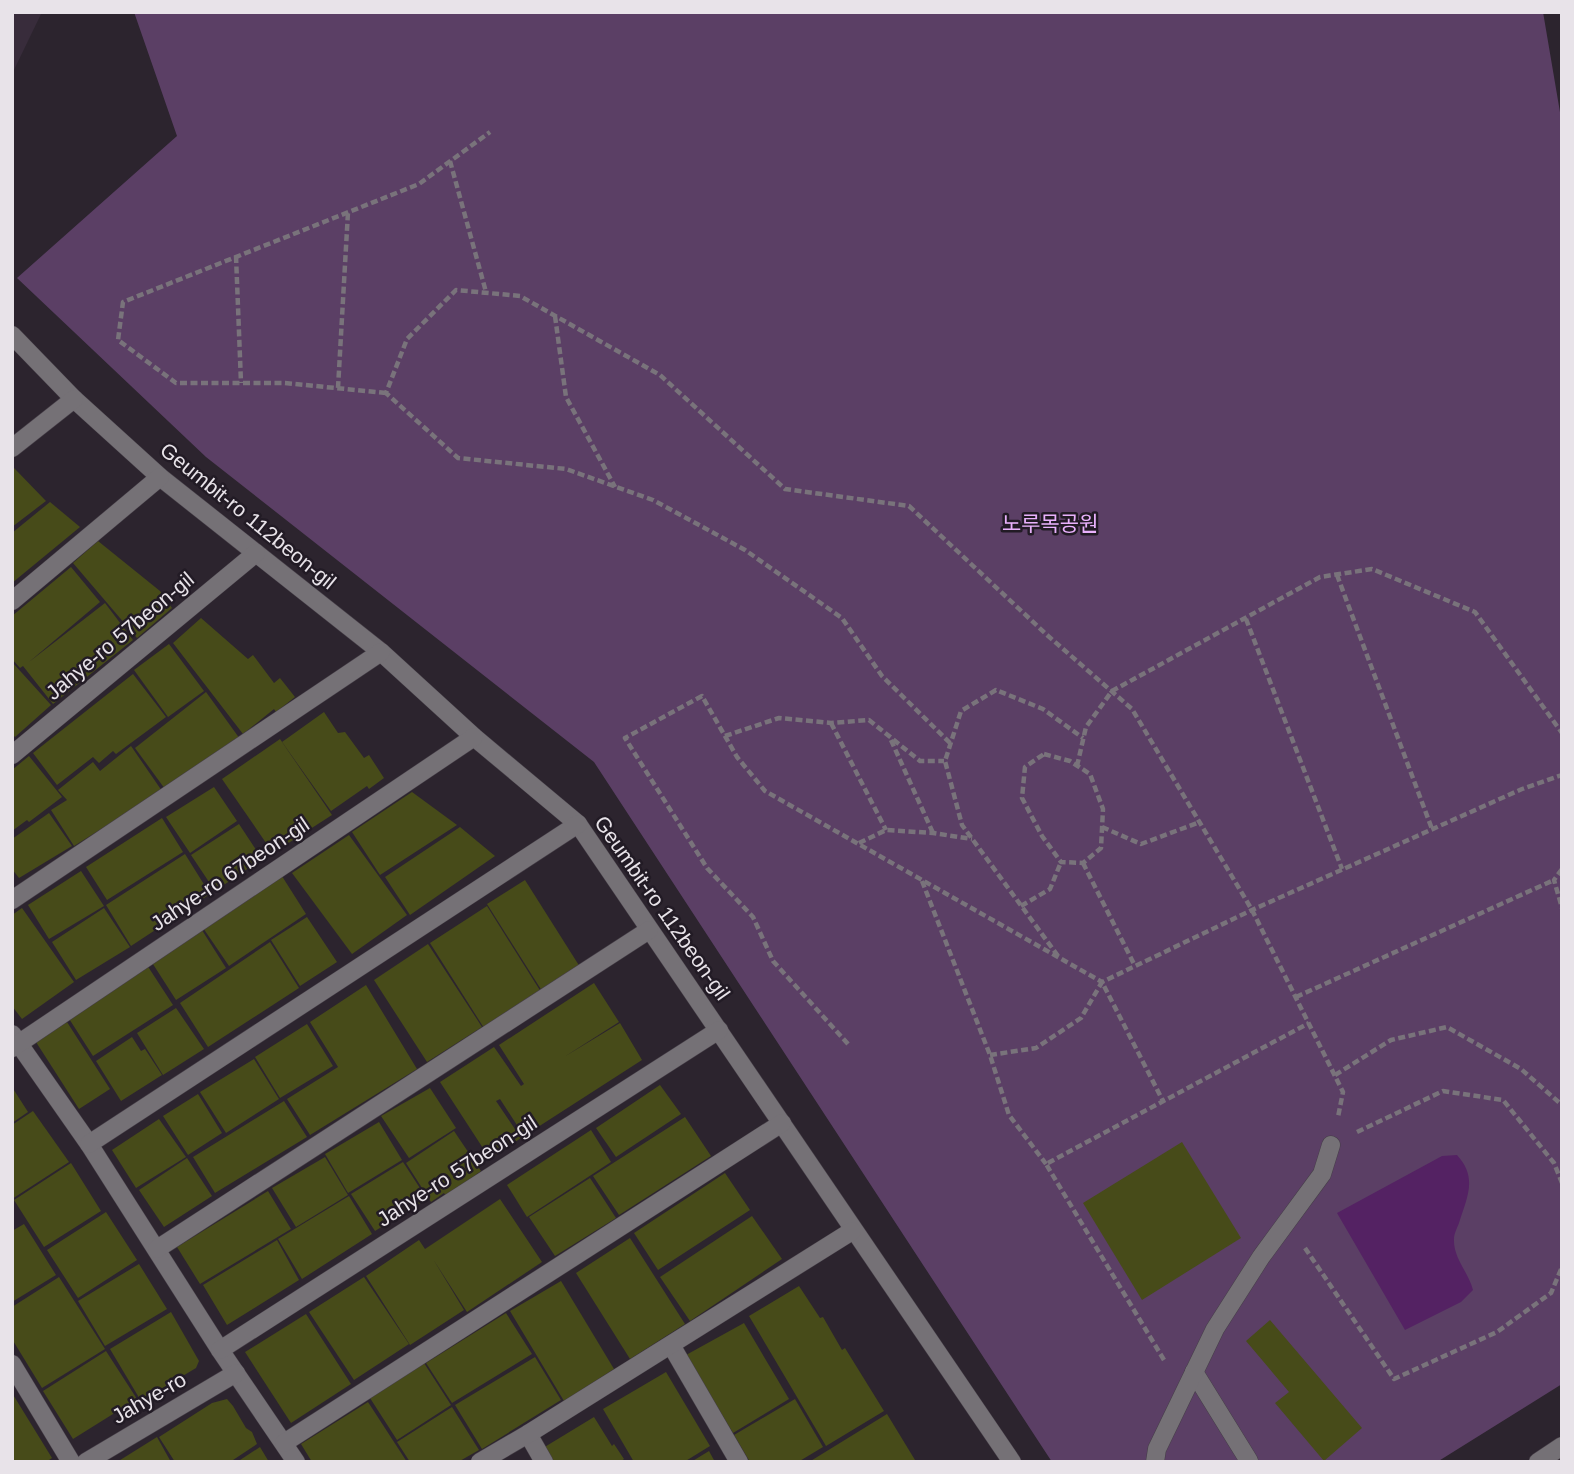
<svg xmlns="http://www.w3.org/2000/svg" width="1574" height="1474" font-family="Helvetica,'Noto Sans KR',sans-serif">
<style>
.built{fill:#382c3b}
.green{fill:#5b3f65}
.water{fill:#542263}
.building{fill:#474b19}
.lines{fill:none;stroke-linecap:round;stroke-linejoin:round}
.minor-casing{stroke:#463f48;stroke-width:19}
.path{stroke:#79737b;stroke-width:4.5;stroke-dasharray:7 3.5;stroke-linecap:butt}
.minor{stroke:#757176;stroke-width:18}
.labels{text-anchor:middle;stroke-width:5;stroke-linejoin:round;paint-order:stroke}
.street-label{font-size:21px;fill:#e8e3e9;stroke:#221b25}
.park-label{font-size:21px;fill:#e9b1fc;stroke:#221b25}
</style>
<rect width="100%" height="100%" fill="#2c242e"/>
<!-- built -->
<path class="built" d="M12,12H42L12,74Z"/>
<!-- green -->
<path class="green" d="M134,12H1543L1562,124V1384L1437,1462H1052L594,762L206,457L17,278L177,136Z"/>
<!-- water -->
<path class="water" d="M1457,1155C1478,1178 1467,1197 1459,1223C1457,1228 1454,1234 1454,1239C1453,1258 1469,1273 1473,1290L1461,1302L1405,1330L1337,1213L1442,1156Z"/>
<!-- building -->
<g class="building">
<path d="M14,468L46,501L12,527V469Z"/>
<path d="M50,502L80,527L12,583V533Z"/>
<path d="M98,541L160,591L172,608L137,638L73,563Z"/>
<path d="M71,567L100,602L29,662L105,603L133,640L53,704L23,666L20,668L12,659V616Z"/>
<path d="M201,618L248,659L253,655L274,683L280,678L295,697L276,712L274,709L243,734L173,643Z"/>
<path d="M169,644L204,691L168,717L134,670Z"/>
<path d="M12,662L51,705L15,737L12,734Z"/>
<path d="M133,674L166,717L116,754L113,751L99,763L93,757L57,785L33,753Z"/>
<path d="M206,692L240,739L165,789L135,748Z"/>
<path d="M324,712L338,733L345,732L364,758L369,755L384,778L369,789L367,786L331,811L282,742Z"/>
<path d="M280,739L332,815L273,853L222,779Z"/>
<path d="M131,746L162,791L74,846L51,810L67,800L58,790L93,762L100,771Z"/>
<path d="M29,756L62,797L29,822L27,820L12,831V770Z"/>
<path d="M214,787L237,821L190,853L166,817Z"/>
<path d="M412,792L457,825L380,875L352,832Z"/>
<path d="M49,813L72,846L19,878L12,869V839Z"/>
<path d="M162,818L183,852L107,900L86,867Z"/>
<path d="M239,824L262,859L215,891L191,855Z"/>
<path d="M460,827L495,856L410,915L385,877Z"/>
<path d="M349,835L407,915L352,954L292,873Z"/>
<path d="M185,854L210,894L131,946L106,905Z"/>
<path d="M81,871L104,906L49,939L28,905Z"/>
<path d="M280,873L306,914L229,966L201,925Z"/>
<path d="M525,880L580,967L542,991L487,904Z"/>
<path d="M487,906L541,992L484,1028L430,943Z"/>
<path d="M22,908L74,982L22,1019L12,1006V915Z"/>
<path d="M104,908L130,947L76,980L52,942Z"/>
<path d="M307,917L337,962L300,986L271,940Z"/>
<path d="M200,927L226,968L176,1000L151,961Z"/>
<path d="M270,942L299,988L208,1047L180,1003Z"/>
<path d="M428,944L482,1027L427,1062L374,980Z"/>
<path d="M145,962L173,1005L93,1056L66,1014Z"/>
<path d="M594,983L619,1022L564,1057L620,1023L642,1060L524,1136L500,1099L496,1101L521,1138L490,1159L440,1082L494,1047L521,1086L524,1084L499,1045Z"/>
<path d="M366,985L417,1069L310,1135L287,1099L338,1067L310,1022Z"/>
<path d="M176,1008L204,1049L163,1075L137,1033Z"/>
<path d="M67,1022L110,1089L79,1109L36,1042Z"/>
<path d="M307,1024L333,1066L280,1098L255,1057Z"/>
<path d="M132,1037L141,1051L145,1049L162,1075L121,1101L96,1061Z"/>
<path d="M254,1059L279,1099L226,1133L200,1092Z"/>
<path d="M660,1085L681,1114L616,1157L596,1128Z"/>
<path d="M12,1087L28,1112L12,1123Z"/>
<path d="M430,1088L456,1128L409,1158L381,1116Z"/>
<path d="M198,1094L222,1133L188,1155L163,1116Z"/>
<path d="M284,1101L307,1137L215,1193L193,1157Z"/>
<path d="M33,1111L69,1162L12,1199V1125Z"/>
<path d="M685,1117L711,1156L619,1215L593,1176Z"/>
<path d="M159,1119L186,1157L136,1188L112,1150Z"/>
<path d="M379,1122L402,1160L348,1193L325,1154Z"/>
<path d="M591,1130L611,1162L527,1217L507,1185Z"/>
<path d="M454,1131L481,1171L446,1196L444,1193L431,1202L406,1163Z"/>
<path d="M1182,1142L1241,1238L1142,1300L1083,1203Z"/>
<path d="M325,1157L348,1195L296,1227L272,1188Z"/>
<path d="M187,1158L212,1196L164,1227L139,1190Z"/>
<path d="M403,1162L427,1199L375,1231L351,1194Z"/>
<path d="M71,1163L101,1211L44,1247L14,1200Z"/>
<path d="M725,1173L750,1210L658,1270L634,1233Z"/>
<path d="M590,1178L616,1218L555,1256L529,1217Z"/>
<path d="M268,1191L291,1229L200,1284L177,1247Z"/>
<path d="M349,1196L372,1234L302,1279L278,1239Z"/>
<path d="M500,1199L542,1262L467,1312L433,1259L464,1310L410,1345L366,1276L419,1240L425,1249Z"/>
<path d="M106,1212L137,1260L78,1298L47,1250Z"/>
<path d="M752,1216L782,1259L690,1321L660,1277Z"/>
<path d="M24,1224L56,1275L12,1302V1231Z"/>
<path d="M630,1238L685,1324L630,1359L576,1273Z"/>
<path d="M277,1240L299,1280L227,1325L203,1285Z"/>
<path d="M139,1264L167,1309L105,1346L78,1301Z"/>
<path d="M59,1277L105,1349L42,1388L12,1339V1307Z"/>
<path d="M364,1277L409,1344L354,1380L309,1312Z"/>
<path d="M561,1281L614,1369L564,1401L510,1311Z"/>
<path d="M799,1286L820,1318L823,1317L842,1350L845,1348L884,1411L826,1446L749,1316Z"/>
<path d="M171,1312L199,1361L196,1368L141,1401L110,1349Z"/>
<path d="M506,1313L532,1354L452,1403L426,1363Z"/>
<path d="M306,1314L351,1384L291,1423L245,1352Z"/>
<path d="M1270,1320L1362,1428L1324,1461L1275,1403L1289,1392L1246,1341Z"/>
<path d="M744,1323L789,1399L733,1433L686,1355Z"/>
<path d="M106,1351L137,1399L73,1439L43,1391Z"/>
<path d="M535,1357L561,1400L482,1449L455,1405Z"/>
<path d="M424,1363L451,1405L397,1440L370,1398Z"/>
<path d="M666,1372L710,1446L684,1462H634L603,1409Z"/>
<path d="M12,1393L52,1458L46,1462H12Z"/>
<path d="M227,1399L233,1406L246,1428L252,1432L257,1444L230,1462H175L159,1437L212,1403Z"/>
<path d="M795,1399L823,1447L798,1462H750L734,1435Z"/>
<path d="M368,1402L407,1462H312L301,1444Z"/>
<path d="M452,1407L479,1450L458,1462H410L397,1442Z"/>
<path d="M887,1414L915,1460L912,1462H809Z"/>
<path d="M594,1417L612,1446L614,1444L624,1459L620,1462H551L543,1448Z"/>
<path d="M157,1437L171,1462H117Z"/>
<path d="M260,1447L269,1462H237Z"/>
<path d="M709,1451L715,1462H691Z"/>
</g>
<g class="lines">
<defs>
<g id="minor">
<path d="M12,335L74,399L160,477L381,652L474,737L578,824L1012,1462"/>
<path d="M12,448L74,399"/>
<path d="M12,601L160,477"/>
<path d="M12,755L256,553"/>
<path d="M12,900L381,652"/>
<path d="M12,1034L89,1144L220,1350L296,1462"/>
<path d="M12,1048L474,737"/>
<path d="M89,1144L578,824"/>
<path d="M157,1249L649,930"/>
<path d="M671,1345L739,1462"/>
<path d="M220,1350L719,1030"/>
<path d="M12,1364L71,1462"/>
<path d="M1194,1372L1249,1461"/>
<path d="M528,1434L544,1462"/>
<path d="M284,1443L782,1123"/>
<path d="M86,1462L236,1373"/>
<path d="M480,1462L528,1434L852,1231"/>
<path d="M1155,1462L1157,1449L1215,1329L1261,1257L1322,1174L1331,1145"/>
<path d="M1538,1462L1562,1446"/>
</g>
</defs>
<!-- minor casing -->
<use href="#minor" class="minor-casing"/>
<!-- path -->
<g class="path">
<path d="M450,161L486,292"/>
<path d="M236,256L241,383"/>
<path d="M555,316L566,397L615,487"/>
<path d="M338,388L348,212"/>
<path d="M386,393L285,383H176L118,340L123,302L419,184L490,132"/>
<path d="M1337,575L1432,829"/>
<path d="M1246,619L1342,869"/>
<path d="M831,723L886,830"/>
<path d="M725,736L779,718L831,723L869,720L920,761H944"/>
<path d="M891,740L933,833"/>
<path d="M950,743L882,676L842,618L745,550L653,500L566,469L458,458L386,393L407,339L456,290L520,296L660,375L785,489L909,506L1047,635L1132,709L1252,910L1343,1092L1338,1117"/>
<path d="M1044,754L1070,761L1090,774L1103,809L1101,848L1083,863L1061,862L1042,836L1022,798L1025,767Z"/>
<path d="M1077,766L1086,727L1112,691L1320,577L1372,569L1475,612L1562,733"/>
<path d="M1102,827L1141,844L1200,822"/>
<path d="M859,843L886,830L933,833L972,839"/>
<path d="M1083,863L1135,966"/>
<path d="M1562,869L1554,880L1562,908"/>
<path d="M922,881L990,1055L1009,1115L1046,1164"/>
<path d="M1021,906L1050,889L1061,862"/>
<path d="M1058,956L962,825L945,761L961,711L996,690L1043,709L1083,738"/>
<path d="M1296,997L1554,880"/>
<path d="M848,1044L773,961L753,917L707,868L625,738L702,696L737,757L765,791L1102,982L1252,910L1522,789L1562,775"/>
<path d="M990,1055L1036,1048L1081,1018L1102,982L1163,1101"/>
<path d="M1335,1075L1391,1040L1447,1027L1521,1069L1562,1105"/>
<path d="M1357,1132L1443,1091L1503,1100L1554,1163L1562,1183"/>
<path d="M1305,1248L1394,1379L1497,1332L1551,1293L1562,1267"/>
<path d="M1164,1360L1046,1164L1309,1023"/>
</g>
<!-- minor -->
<use href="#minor" class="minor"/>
</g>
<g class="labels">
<!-- street labels -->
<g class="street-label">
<text transform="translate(248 516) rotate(39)" y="7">Geumbit-ro 112beon-gil</text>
<text transform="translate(120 636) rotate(-40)" y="7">Jahye-ro 57beon-gil</text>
<text transform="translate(230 874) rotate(-34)" y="7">Jahye-ro 67beon-gil</text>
<text transform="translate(662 908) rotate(55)" y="7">Geumbit-ro 112beon-gil</text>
<text transform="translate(457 1171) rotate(-33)" y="7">Jahye-ro 57beon-gil</text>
<text transform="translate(149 1398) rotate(-30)" y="7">Jahye-ro</text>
</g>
<!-- park labels -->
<g class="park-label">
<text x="1050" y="531">노루목공원</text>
</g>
</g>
<!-- border -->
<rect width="1574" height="1474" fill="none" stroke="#e8e3e9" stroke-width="28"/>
</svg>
